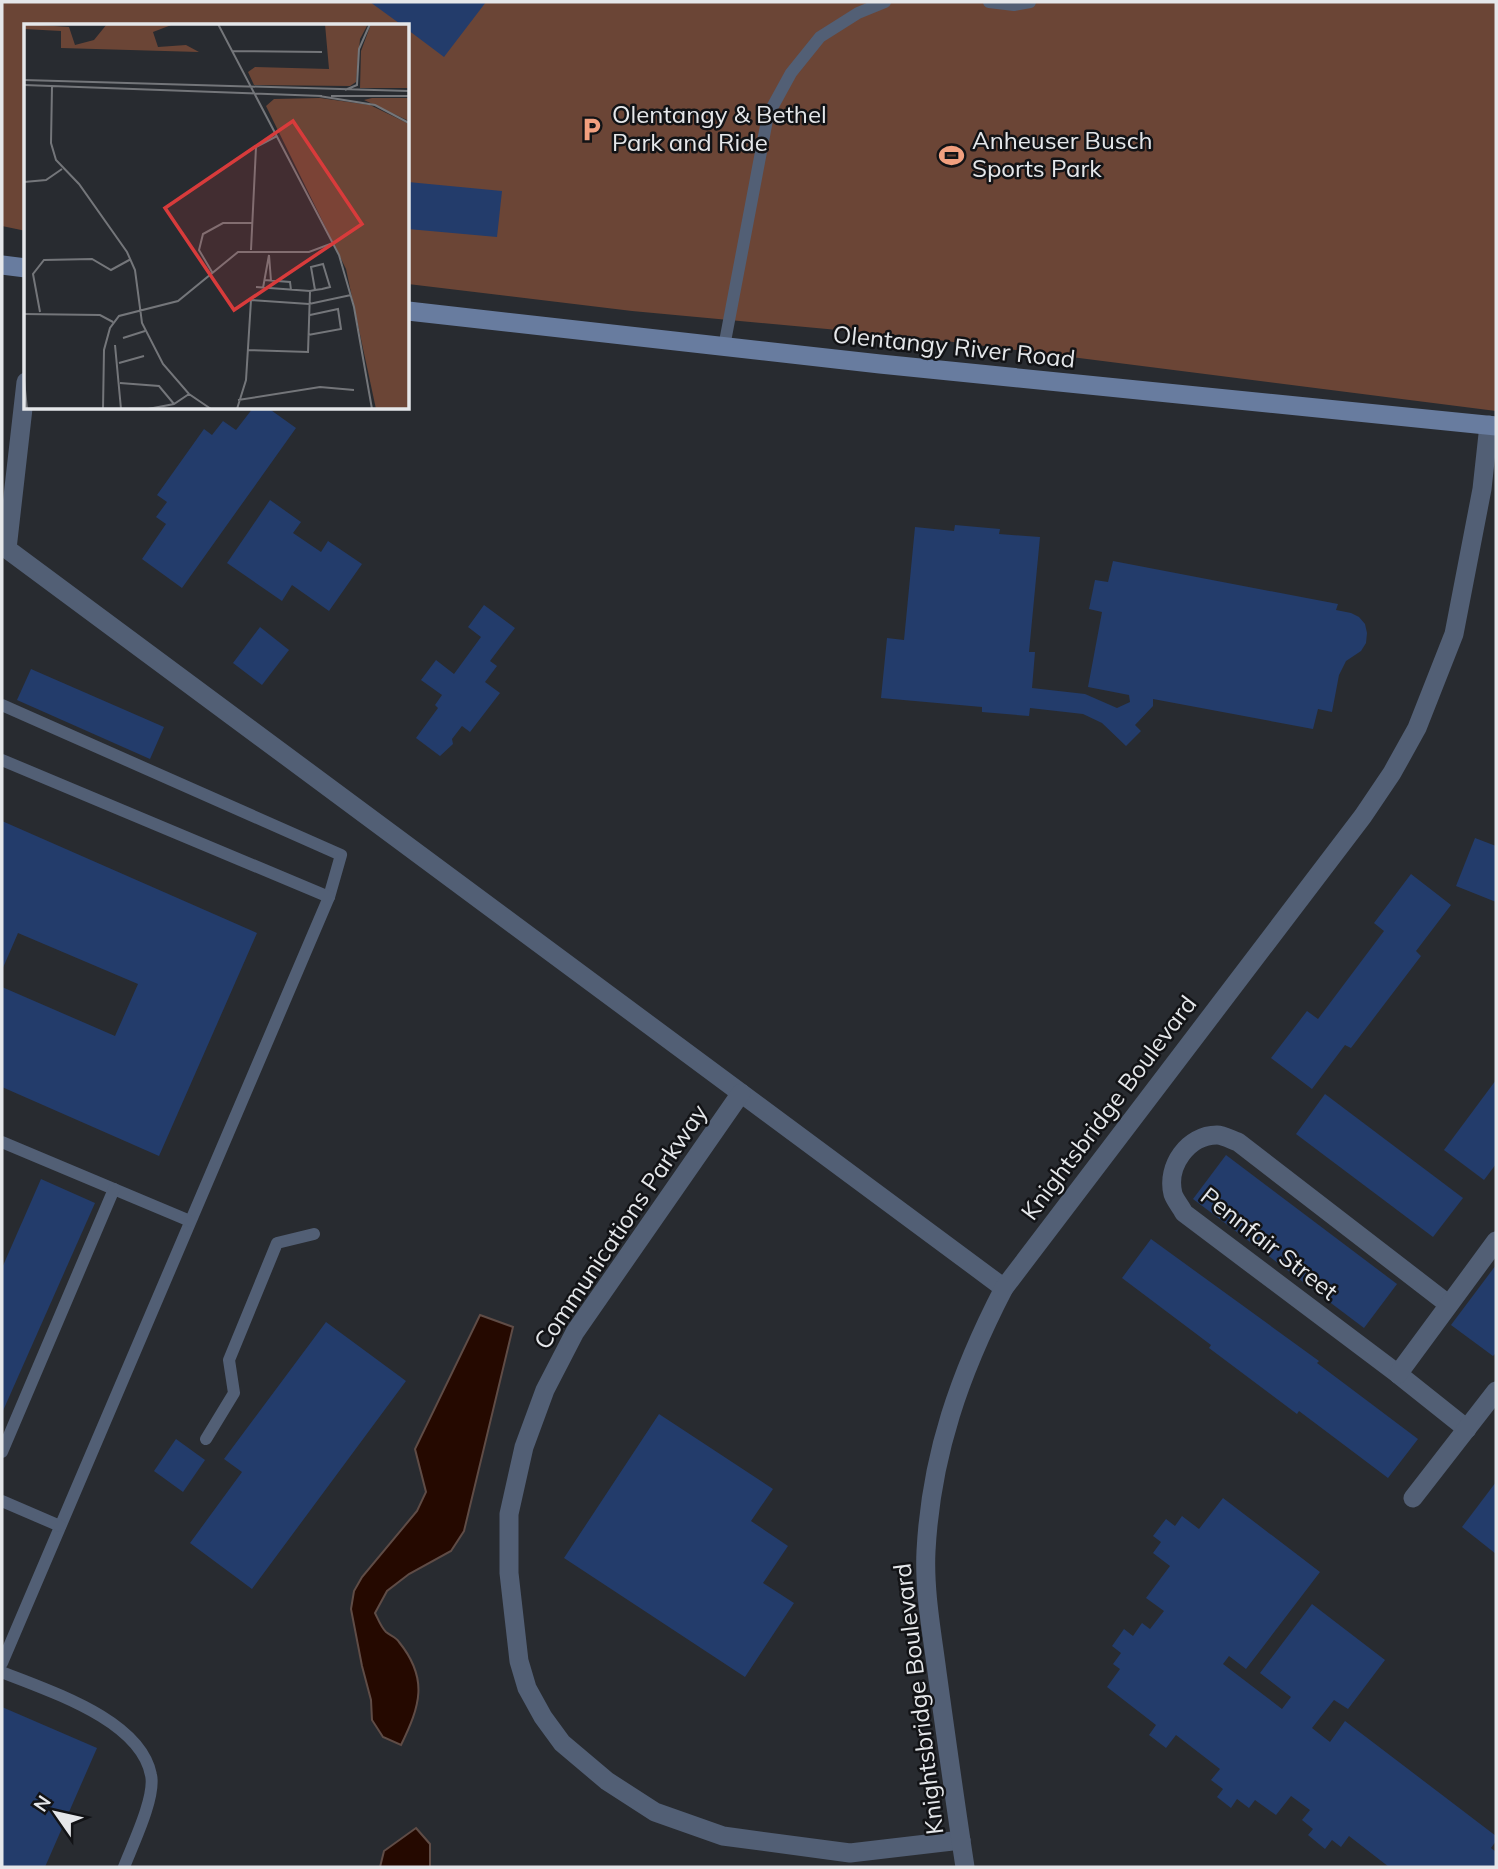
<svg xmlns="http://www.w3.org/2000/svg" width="1498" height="1869" font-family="Mulish,sans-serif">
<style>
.green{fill:#6b4536}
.water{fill:#250900;stroke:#5f4c46;stroke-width:2}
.building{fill:#233c6b}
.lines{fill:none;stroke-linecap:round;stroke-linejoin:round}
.service{stroke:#525f75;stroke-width:12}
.minor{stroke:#525f75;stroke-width:19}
.tertiary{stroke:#525f75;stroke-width:19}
.secondary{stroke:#687c9f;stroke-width:19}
.labels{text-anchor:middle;stroke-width:5;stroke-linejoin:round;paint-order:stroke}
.poi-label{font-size:24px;fill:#e5e7ea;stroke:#121316;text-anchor:start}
.street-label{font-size:24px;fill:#e5e7ea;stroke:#121316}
.inset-road{fill:none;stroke:#74767a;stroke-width:2}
.view{fill:#d83b3b;fill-opacity:0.15;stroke:#d83b3b;stroke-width:3.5}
.inset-edge{fill:none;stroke:#e5e7ea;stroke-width:3.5}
</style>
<rect width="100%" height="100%" fill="#282b30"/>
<!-- green -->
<path class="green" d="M2,2H1496V411L914,337L632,311L408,284V26H26V231L2,226Z"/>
<!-- water -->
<g class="water">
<path d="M480,1315L513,1327L464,1531L451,1551L409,1574L387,1591L375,1613C378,1619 381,1627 386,1632C391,1636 396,1637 399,1642C429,1679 420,1706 401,1745L383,1737L372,1720L371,1700L362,1666L351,1609L354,1591L362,1577L417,1511L426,1492L415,1449Z"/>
<path d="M416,1828L430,1844V1867H380L384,1851Z"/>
</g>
<!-- building -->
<g class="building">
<path d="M370,2H486L444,57L408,30V26H403Z"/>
<path d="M408,182L502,191L497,237L408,229Z"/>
<path d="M253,408H268L296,428L182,588L142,559L166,524L156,517L167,502L157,495L204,429L212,435L223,421L236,430Z"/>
<path d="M270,500L301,522L293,533L321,552L328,541L362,564L329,611L292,585L282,601L227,563Z"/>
<path d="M955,525L1000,529L999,534L1040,537L1029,652H1035L1032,688L1085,694L1117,708L1130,702L1129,695L1088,687L1102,612L1089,609L1095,580L1108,582L1113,561L1338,604L1336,610L1351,613L1359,617L1365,624L1367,633L1366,643L1361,651L1346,661L1339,675L1332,712L1318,709L1313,729L1153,699V706L1135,725L1141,731L1126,746L1102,723L1083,714L1030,708L1029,716L982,712V707L881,698L887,638L904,640L915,527L954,531Z"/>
<path d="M484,605L515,628L490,661L497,666L485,682L500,693L470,732L462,726L452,739L453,744L440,756L416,738L438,708L435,705L442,695L421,680L436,660L454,674L481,637L468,627Z"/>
<path d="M260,627L289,650L262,685L233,663Z"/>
<path d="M31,669L164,727L150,759L17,700Z"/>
<path d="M2,821L257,933L159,1156L2,1087V987L115,1036L138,984L18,933L2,970Z"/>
<path d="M1475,838L1496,846V902L1456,886Z"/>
<path d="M1411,874L1451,905L1416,951L1421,956L1351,1048L1345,1045L1312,1089L1271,1058L1307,1011L1318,1019L1384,931L1374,923Z"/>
<path d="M1496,1080V1164L1484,1180L1444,1150Z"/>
<path d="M1325,1094L1463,1198L1433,1237L1296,1134Z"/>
<path d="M1226,1155L1397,1284L1364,1328L1193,1199Z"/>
<path d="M41,1179L95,1203L2,1413V1268Z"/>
<path d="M1151,1239L1319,1361L1317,1363L1418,1439L1388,1478L1299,1411L1297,1414L1209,1348L1211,1345L1122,1278Z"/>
<path d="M1496,1265V1353L1493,1356L1451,1325Z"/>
<path d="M326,1322L406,1381L252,1589L190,1543L242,1472L224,1459Z"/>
<path d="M659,1414L773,1489L751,1521L788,1546L763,1583L794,1603L745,1677L564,1558Z"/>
<path d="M176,1439L205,1460L183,1492L154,1471Z"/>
<path d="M1496,1482V1554L1462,1527Z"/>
<path d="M1223,1498L1320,1572L1246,1669L1229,1656L1223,1664L1282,1709L1291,1697L1260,1673L1312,1604L1385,1660L1348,1709L1334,1700L1312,1728L1330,1742L1345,1721L1496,1836V1841L1491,1848L1496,1852V1867H1389L1349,1836L1341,1847L1332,1840L1325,1849L1308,1835L1313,1829L1302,1820L1310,1810L1291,1796L1276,1815L1255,1800L1249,1808L1237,1799L1231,1808L1217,1797L1223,1789L1211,1780L1220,1769L1176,1735L1166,1748L1149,1735L1156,1725L1107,1687L1120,1669L1113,1664L1121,1653L1112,1646L1124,1629L1133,1636L1142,1623L1150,1629L1164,1611L1146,1598L1170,1566L1153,1553L1161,1542L1153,1536L1166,1519L1175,1526L1182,1516L1199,1529Z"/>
<path d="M2,1707L97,1748L45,1867H2Z"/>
</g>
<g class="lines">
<!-- service -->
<g class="service">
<path d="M989,2L1014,5L1030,2"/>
<path d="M724,347L768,115L791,73L820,37L858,13L885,2"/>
<path d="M2,705L341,855L329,897"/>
<path d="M2,760L329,897L2,1663"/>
<path d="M2,1142L190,1221"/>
<path d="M206,1439L234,1393L229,1360L277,1243L314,1234"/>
<path d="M2,1452L114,1189"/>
<path d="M2,1501L60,1526"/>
<path d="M2,1672C48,1691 140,1719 151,1775C156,1797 132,1846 124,1867"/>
</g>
<!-- minor -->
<g class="minor">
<path d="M26,382L7,549L1004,1288"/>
<path d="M741,1093L575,1332L545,1390L524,1447L509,1514V1573L519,1661L527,1688L543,1717L562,1743L607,1781L655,1812L723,1836L850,1853L961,1840"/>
<path d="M1448,1304L1238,1142C1232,1140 1223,1135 1217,1135C1188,1135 1166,1166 1173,1194C1175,1200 1181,1207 1184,1213L1398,1374L1467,1429"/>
<path d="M1398,1374L1496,1241"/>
<path d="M1413,1498L1496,1391"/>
</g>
<!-- tertiary -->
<path class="tertiary" d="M965,1867C955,1802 946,1737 937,1672C932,1633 924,1591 926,1551C931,1455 960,1373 1004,1288L1363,816L1392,773L1417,728L1454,634L1482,489L1489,425"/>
<!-- secondary -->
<g class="secondary">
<path d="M2,265L26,268"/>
<path d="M408,311L880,364L1496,426"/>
</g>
</g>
<!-- icons -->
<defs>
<symbol id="parking-bare" viewBox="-9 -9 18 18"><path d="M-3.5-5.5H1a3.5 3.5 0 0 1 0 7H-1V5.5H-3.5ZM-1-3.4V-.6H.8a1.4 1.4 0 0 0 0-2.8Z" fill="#f2a07f" stroke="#121316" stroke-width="2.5" paint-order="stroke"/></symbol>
<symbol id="stadium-bare" viewBox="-9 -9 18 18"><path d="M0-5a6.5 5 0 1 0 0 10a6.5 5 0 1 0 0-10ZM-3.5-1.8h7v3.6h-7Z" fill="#f2a07f" stroke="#121316" stroke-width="2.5" paint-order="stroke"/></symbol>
</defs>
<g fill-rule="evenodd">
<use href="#parking-bare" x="574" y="112" width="35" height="35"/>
<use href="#stadium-bare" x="934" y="138" width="35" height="35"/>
</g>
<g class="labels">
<!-- poi labels -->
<g class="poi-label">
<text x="612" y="123">Olentangy &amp; Bethel<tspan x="612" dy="28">Park and Ride</tspan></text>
<text x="972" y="149">Anheuser Busch<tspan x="972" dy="28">Sports Park</tspan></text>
</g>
<!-- street labels -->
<g class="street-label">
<text transform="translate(954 347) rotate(6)" y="8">Olentangy River Road</text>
<text transform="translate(1109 1108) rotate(-53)" y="8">Knightsbridge Boulevard</text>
<text transform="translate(621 1227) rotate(-56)" y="8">Communications Parkway</text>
<text transform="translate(1269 1244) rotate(38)" y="8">Pennfair Street</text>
<text transform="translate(919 1699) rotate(-97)" y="8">Knightsbridge Boulevard</text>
</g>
</g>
<!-- overview -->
<g transform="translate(24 24)">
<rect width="385" height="385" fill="#282b30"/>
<path d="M0,0L45,3L51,21L70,16L83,0H150L129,8L134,23L162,21L175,28L37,24V7L0,5ZM301,0H344L336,15L332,58L326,62L230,61L224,48L231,43L305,45ZM347,0H385V64H336L337,27ZM296,74L346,81L385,100V385H352L322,245L242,82L250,75ZM348,74H385V97L340,76Z" fill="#6b4536"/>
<path class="inset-road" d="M194,0L315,231L330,283L348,385M208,27L298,28M0,56L385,67M0,61L298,72M28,63L27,119L32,136L55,160L103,228L111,246L118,299L139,340L165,370L187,385M321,66L333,61L335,25L346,0M295,72L351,81L385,99M307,72H385M0,158L22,156L38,145M227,226L232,123L253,112M188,248L175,226L179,210L199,199H229M240,256L266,258L267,266M232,263L286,267L291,266L298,265L306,263L299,240L287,243L291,266M239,264L245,231L247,257M16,288L9,250L20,236L68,235L87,246L107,235M0,290L76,291L89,298M284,311L317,305L314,285L286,291M99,314L121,307M91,321L97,385M224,326L284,328L286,268M95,339L120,332M0,356L3,385M96,359L135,362L150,380M214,376L296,363L330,366M79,385L80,326L86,304L95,292L154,277L214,228H285L309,219M124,385L150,380L165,370M213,385L222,356L227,276L285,280L327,271"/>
<path class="view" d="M269,97L338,200L210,286L141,184Z"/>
<rect width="385" height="385" class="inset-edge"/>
</g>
<!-- border -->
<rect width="1498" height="1869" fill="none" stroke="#e5e7ea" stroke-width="7"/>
<!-- north arrow -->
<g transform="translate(56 1813) rotate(304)" stroke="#121316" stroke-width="5" paint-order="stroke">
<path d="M0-5L12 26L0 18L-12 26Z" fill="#e5e7ea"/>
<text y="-10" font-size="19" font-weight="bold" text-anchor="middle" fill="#e5e7ea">N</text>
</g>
</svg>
